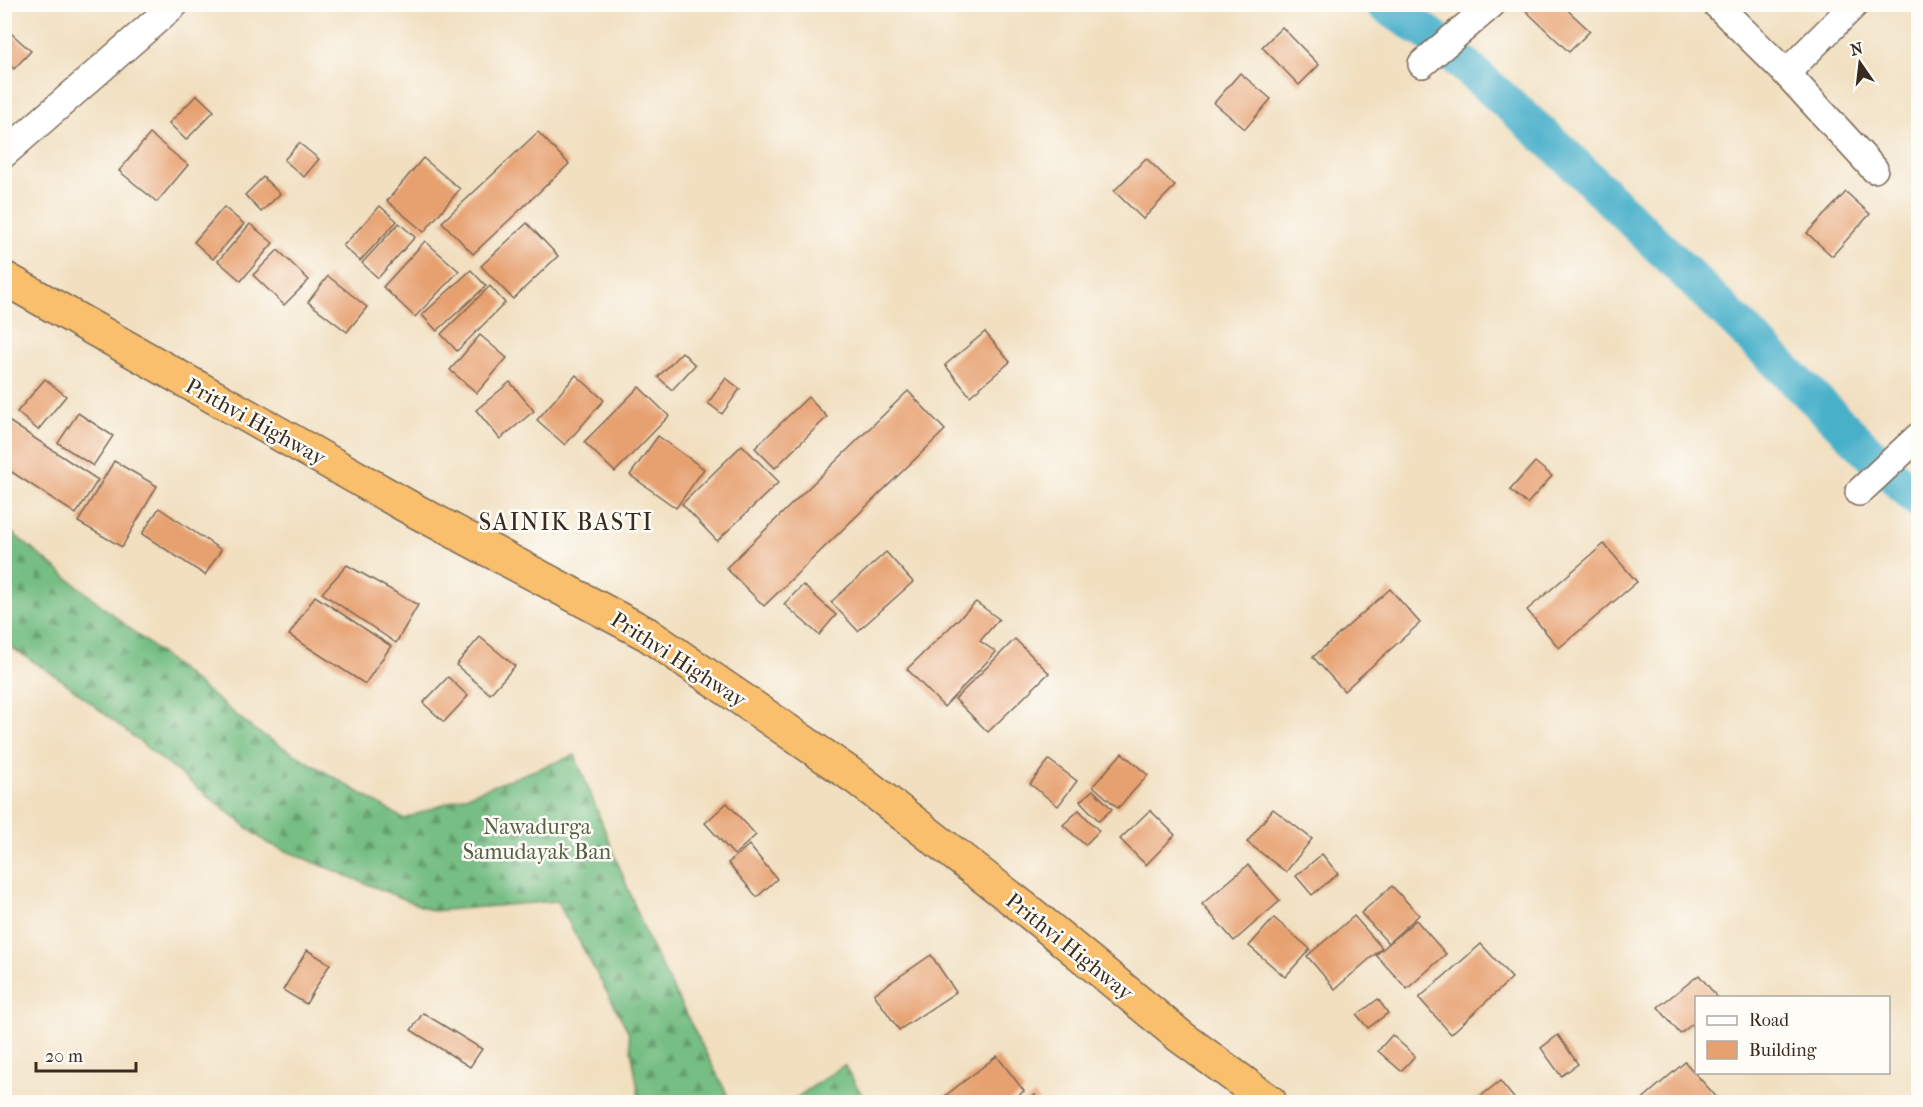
<svg xmlns="http://www.w3.org/2000/svg" width="1923" height="1107" font-family="'IM FELL French Canon',serif">
<style>
.forest{fill:url(#forest-firs);stroke:#587450;stroke-width:1.5}
.lines{fill:none;stroke-linecap:round;stroke-linejoin:round}
.canal{stroke:#4ab0ca;stroke-width:36}
.building{fill:#e7a171}
.minor-casing{stroke:#7b6957;stroke-width:30}
.trunk-casing{stroke:#7b6957;stroke-width:36}
.minor{stroke:#fff;stroke-width:27}
.trunk{stroke:#f9bf6c;stroke-width:33}
.labels{text-anchor:middle;stroke-width:5;stroke-linejoin:round;paint-order:stroke}
.street-label{font-size:22px;fill:#3b2a1e;stroke:#fdfcf7}
.park-label{font-size:22px;fill:#556044;stroke:#fdfcf7}
.neighbourhood-label{font-size:24px;letter-spacing:1.5px;fill:#3b2a1e;stroke:#fdfcf7}
</style>
<defs>
<pattern id="forest-firs" width="22" height="20" patternUnits="userSpaceOnUse" patternTransform="scale(1.5)"><rect width="22" height="20" fill="#76be83"/><path d="M5 1l3.5 6h-7zM16 11l3.5 6h-7z" fill="#629b6b"/></pattern>
</defs>
<rect width="100%" height="100%" fill="#fdfcf7"/>
<filter id="ink" filterUnits="userSpaceOnUse"><feTurbulence type="fractalNoise" baseFrequency=".0167" numOctaves="2"/><feDisplacementMap in="SourceGraphic" scale="12" xChannelSelector="R" yChannelSelector="G"/><feConvolveMatrix kernelMatrix="1 2 1 2 8 2 1 2 1" color-interpolation-filters="sRGB"/></filter>
<filter id="wash" filterUnits="userSpaceOnUse"><feTurbulence type="fractalNoise" baseFrequency=".008" numOctaves="4" result="noise"/><feDisplacementMap in="SourceGraphic" scale="24" xChannelSelector="R" yChannelSelector="G"/><feGaussianBlur stdDeviation="1.35" result="paint"/><feColorMatrix in="noise" values="0 0 0 0 0 0 0 0 0 0 0 0 0 0 0 0 0 1.4 0 .05"/><feComposite in="paint" operator="in"/></filter>
<g filter="url(#wash)">
<rect width="100%" height="100%" fill="#f1dfc0"/>
<!-- forest -->
<g class="forest">
<path d="M5,527L256,731L404,819L575,755L650,944L731,1102H640L628,1031L557,901L433,911L267,843L62,680L5,643Z"/>
<path d="M844,1065L866,1102H790Z"/>
</g>
<g class="lines">
<!-- canal -->
<path class="canal" d="M1383,4L1432,36L1558,148L1918,500"/>
</g>
<g id="blocks">
<!-- building -->
<g class="building">
<path d="M1530,4H1561L1590,31L1569,52L1525,10Z"/>
<path d="M4,27L31,51L14,69L4,60Z"/>
<path d="M1282,27L1319,65L1299,85L1262,47Z"/>
<path d="M1240,73L1271,99L1245,129L1214,103Z"/>
<path d="M197,95L214,111L186,140L169,123Z"/>
<path d="M538,132L569,164L473,254L442,222Z"/>
<path d="M150,134L188,165L157,202L119,171Z"/>
<path d="M299,143L319,159L304,177L284,160Z"/>
<path d="M423,158L460,189L424,232L387,201Z"/>
<path d="M1146,158L1175,186L1143,219L1114,191Z"/>
<path d="M263,177L280,194L261,212L245,195Z"/>
<path d="M1846,192L1870,214L1832,256L1807,233Z"/>
<path d="M380,206L397,221L360,261L343,246Z"/>
<path d="M224,207L244,224L213,259L194,242Z"/>
<path d="M399,223L415,237L378,278L362,263Z"/>
<path d="M527,223L558,256L513,299L481,266Z"/>
<path d="M250,224L273,243L241,281L218,261Z"/>
<path d="M425,241L459,271L415,317L383,287Z"/>
<path d="M278,250L309,280L284,305L253,275Z"/>
<path d="M471,270L486,286L437,331L422,315Z"/>
<path d="M328,276L367,307L347,332L308,302Z"/>
<path d="M490,286L505,303L457,351L441,334Z"/>
<path d="M985,332L1010,362L970,396L945,365Z"/>
<path d="M480,335L507,358L477,393L450,370Z"/>
<path d="M682,352L695,365L672,390L658,377Z"/>
<path d="M576,375L604,400L565,445L537,420Z"/>
<path d="M726,378L740,389L722,414L708,403Z"/>
<path d="M45,379L66,396L38,430L17,412Z"/>
<path d="M510,382L534,411L500,439L476,410Z"/>
<path d="M639,387L669,416L615,472L584,442Z"/>
<path d="M908,391L945,430L764,606L726,568Z"/>
<path d="M808,397L827,417L775,468L755,448Z"/>
<path d="M78,413L113,436L93,466L58,443Z"/>
<path d="M4,418L98,480L76,514L4,467Z"/>
<path d="M658,436L704,469L676,508L630,475Z"/>
<path d="M742,445L779,482L717,541L682,504Z"/>
<path d="M114,461L157,486L122,547L78,522Z"/>
<path d="M1535,462L1552,476L1527,504L1510,490Z"/>
<path d="M159,508L221,550L205,575L142,534Z"/>
<path d="M1604,544L1637,582L1559,648L1527,610Z"/>
<path d="M886,552L913,582L858,631L831,602Z"/>
<path d="M347,565L418,605L396,643L322,593Z"/>
<path d="M803,585L836,615L819,635L784,604Z"/>
<path d="M1390,589L1420,623L1344,691L1313,657Z"/>
<path d="M315,596L391,646L365,684L289,635Z"/>
<path d="M976,602L999,619L980,641L996,652L944,707L907,669Z"/>
<path d="M480,637L515,666L490,694L456,665Z"/>
<path d="M1015,639L1049,673L988,732L955,699Z"/>
<path d="M448,677L468,696L444,722L423,703Z"/>
<path d="M1122,753L1148,775L1118,808L1093,786Z"/>
<path d="M1049,760L1077,781L1058,806L1030,784Z"/>
<path d="M1093,790L1112,809L1099,821L1080,801Z"/>
<path d="M727,803L756,835L734,855L705,823Z"/>
<path d="M1273,809L1312,839L1286,872L1247,842Z"/>
<path d="M1079,810L1099,831L1085,845L1063,825Z"/>
<path d="M1150,810L1175,835L1146,865L1120,839Z"/>
<path d="M749,845L777,879L757,897L728,863Z"/>
<path d="M1322,854L1338,874L1312,895L1296,876Z"/>
<path d="M1248,865L1280,901L1234,941L1202,904Z"/>
<path d="M1392,886L1419,915L1388,943L1361,913Z"/>
<path d="M1354,916L1382,948L1335,989L1307,956Z"/>
<path d="M1274,918L1310,949L1285,977L1249,946Z"/>
<path d="M1416,920L1446,954L1407,989L1376,955Z"/>
<path d="M1481,944L1512,978L1451,1034L1419,998Z"/>
<path d="M307,950L330,964L306,1004L283,990Z"/>
<path d="M931,955L956,992L899,1030L874,994Z"/>
<path d="M1699,975L1718,998H1696V1021L1680,1034L1658,1007Z"/>
<path d="M1378,999L1388,1013L1368,1028L1357,1015Z"/>
<path d="M423,1013L482,1049L470,1067L411,1030Z"/>
<path d="M1392,1035L1415,1056L1401,1071L1378,1051Z"/>
<path d="M1558,1035L1578,1064L1561,1076L1541,1048Z"/>
<path d="M997,1056L1024,1091L1009,1102H937Z"/>
<path d="M1685,1062L1721,1102H1639Z"/>
<path d="M1500,1081L1517,1102H1473Z"/>
<path d="M1035,1095L1040,1102H1024Z"/>
</g>
</g>
</g>
<g filter="url(#ink)">
<use href="#blocks" fill-opacity="0" stroke="#7b6957" stroke-width="1.5"/>
<g class="lines">
<defs>
<g id="minor">
<path d="M1716,4L1786,73L1874,169"/>
<path d="M1422,64L1492,4"/>
<path d="M1786,73L1855,4"/>
<path d="M4,154L175,4"/>
<path d="M1859,492L1918,437"/>
</g>
<path id="trunk" d="M4,278L412,509L647,634L859,780L1028,911L1181,1037L1270,1102"/>
</defs>
<!-- minor casing -->
<use href="#minor" class="minor-casing"/>
<!-- trunk casing -->
<use href="#trunk" class="trunk-casing"/>
<!-- minor -->
<use href="#minor" class="minor"/>
<!-- trunk -->
<use href="#trunk" class="trunk"/>
</g>
</g>
<g class="labels">
<!-- street labels -->
<g class="street-label">
<text transform="translate(256 421) rotate(29)" y="8">Prithvi Highway</text>
<text transform="translate(679 659) rotate(33)" y="8">Prithvi Highway</text>
<text transform="translate(1070 946) rotate(39)" y="8">Prithvi Highway</text>
</g>
<!-- park labels -->
<g class="park-label">
<text x="537" y="834">Nawadurga<tspan x="537" dy="25">Samudayak Ban</tspan></text>
</g>
<!-- neighbourhood labels -->
<g class="neighbourhood-label">
<text x="566" y="530">SAINIK BASTI</text>
</g>
</g>
<!-- margin -->
<rect width="1923" height="1107" fill="none" stroke="#fdfcf7" stroke-width="24"/>
<!-- legend -->
<rect x="1695" y="996" width="195" height="78" fill="#fdfcf7" stroke="#afa8a0" stroke-width="1.5"/>
<rect x="1707" y="1016" width="30" height="9" fill="#ffffff" stroke="#afa8a0" stroke-width="1.5"/>
<text x="1749" y="1026" font-size="18" fill="#3b2a1e">Road</text>
<rect x="1707" y="1041" width="30" height="18" fill="#e7a171" stroke="#afa8a0" stroke-width="1.5"/>
<text x="1749" y="1056" font-size="18" fill="#3b2a1e">Building</text>
<!-- north arrow -->
<g transform="translate(1860 63) rotate(346)" stroke="#fdfcf7" stroke-width="4.5" paint-order="stroke">
<path d="M0-4.5L10 22L0 15L-10 22Z" fill="#3b2a1e"/>
<text y="-9" font-size="16" font-weight="bold" text-anchor="middle" fill="#3b2a1e">N</text>
</g>
<!-- scale -->
<path d="M36 1062v9h100v-9" fill="none" stroke="#3b2a1e" stroke-width="3"/>
<text x="45" y="1062" font-size="18" fill="#3b2a1e" stroke="#fdfcf7" stroke-width="4.5" paint-order="stroke">20 m</text>
</svg>
